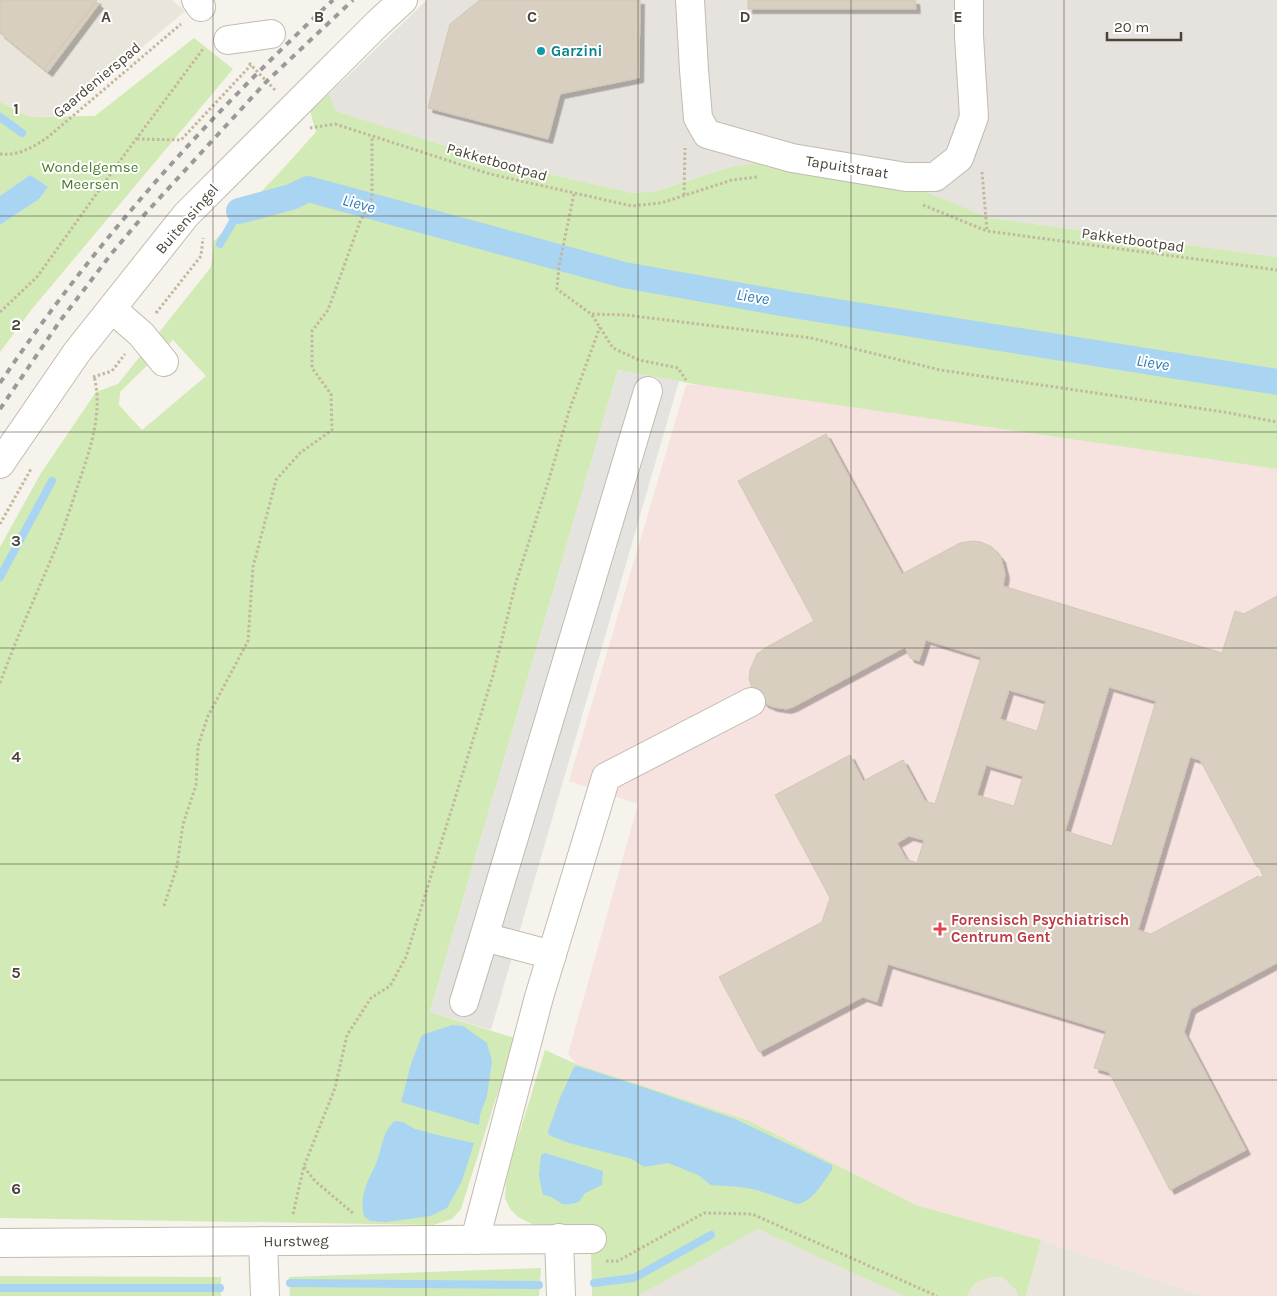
<svg xmlns="http://www.w3.org/2000/svg" width="1277" height="1296" font-family="Karla,sans-serif">
<style>
.residential{fill:#eae5da}
.industrial{fill:#e6e2dd}
.medical{fill:#f6e3e0}
.green{fill:#d2eab5;fill-rule:evenodd}
.parking{fill:#e5e3e0}
.water{fill:#a9d4f2}
.lines{fill:none;stroke-linecap:round;stroke-linejoin:round}
.stream{stroke:#a9d4f2;stroke-width:8}
.canal{stroke:#a9d4f2;stroke-width:26}
.building{fill:#d8cfc1;stroke:#d3c7b4;fill-rule:evenodd;filter:url(#shadow)}
.minor-casing{stroke:#c2bbae;stroke-width:30}
.path{stroke:#c4b79f;stroke-width:3;stroke-dasharray:2.5 2.5;stroke-linecap:butt}
.minor{stroke:#fff;stroke-width:28}
.rail{stroke:#9a9a9a;stroke-width:4;stroke-dasharray:6 6;stroke-linecap:butt}
.grid{fill:none;stroke:#4b4439;stroke-width:1;stroke-opacity:0.55}
.culture-dot{fill:#0f9aa8;stroke:#fff;stroke-width:2}
.health-dot{fill:#e0444e;stroke:#fff;stroke-width:2}
.labels{text-anchor:middle;stroke-width:4;stroke-linejoin:round;paint-order:stroke}
.culture-label{font-size:15px;font-weight:bold;fill:#0d838f;stroke:#fff;text-anchor:start}
.street-label{font-size:15px;fill:#4b4439;stroke:#fff}
.park-label{font-size:15px;fill:#4a7f2a;stroke:#fff}
.health-label{font-size:15px;font-weight:bold;fill:#be3a42;stroke:#fff;text-anchor:start}
.water-label{font-size:16px;font-style:italic;fill:#2e7ab2;stroke:#fff}
.grid-label{font-size:16px;text-anchor:middle;font-weight:bold;fill:#4b4439;stroke:#fff;stroke-width:4;stroke-linejoin:round;paint-order:stroke}
</style>
<defs>
<filter id="shadow"><feDropShadow dx="4.5" dy="4.5" stdDeviation="0" flood-color="#0004"/></filter>
</defs>
<rect width="100%" height="100%" fill="#f6f3ec"/>
<!-- residential -->
<g class="residential">
<path d="M0,0H172L185,11L61,116L29,117L0,102Z"/>
<path d="M1041,1240L1204,1296H1026Z"/>
<path d="M989,1276L1004,1277L1016,1290L1018,1296H967L969,1291L977,1283Z"/>
</g>
<!-- industrial -->
<g class="industrial">
<path d="M427,0H1277V257L990,218L916,188L730,167L657,191L632,193L493,161L336,111L329,94Z"/>
<path d="M758,1229L822,1257L904,1296H638Z"/>
</g>
<!-- medical -->
<path class="medical" d="M701,384L1277,469V1296H1204L1041,1240L916,1205L747,1120L576,1064L568,1054L638,804L569,781L686,385Z"/>
<!-- green -->
<g class="green">
<path d="M194,38L233,69L32,309L0,352V225L39,199L30,175L0,196V102L29,117L95,116Z"/>
<path d="M329,94L336,111L493,161L632,193L657,191L730,167L768,162L916,188L990,218L1277,257V469L694,384L618,370L430,1012L515,1038L461,1209L452,1219L433,1225L0,1218V547L41,473L96,392L118,384L211,267L214,241L280,172L316,132L310,111ZM173,340L206,376L142,430L119,405L120,392Z"/>
<path d="M545,1050L576,1064L747,1120L916,1205L1041,1240L1026,1296H1018L1016,1290L1003,1277C988,1276 974,1280 967,1296H904L758,1229L638,1296H592L591,1252L599,1251V1225H534L518,1217L510,1209L505,1198L506,1182L511,1160Z"/>
<path d="M541,1268L539,1296H290L289,1277Z"/>
<path d="M0,1276L221,1277V1296H0Z"/>
</g>
<!-- parking -->
<path class="parking" d="M618,370L679,381L491,1030L430,1012Z"/>
<!-- water -->
<g class="water">
<path d="M30,175L48,187L39,199L0,225V196Z"/>
<path d="M452,1025L463,1026L487,1043L492,1061L487,1096L480,1115L479,1125L401,1102L411,1064L422,1035Z"/>
<path d="M577,1066L640,1086L735,1119L832,1165V1170C823,1182 813,1202 797,1204L757,1190L741,1187L711,1185L698,1175L668,1163L644,1167L632,1159L569,1143L549,1135L548,1131L560,1098L574,1067Z"/>
<path d="M395,1121L403,1122L415,1129L446,1137L474,1143L462,1181L447,1208L430,1216L386,1222L370,1221L364,1216C362,1207 362,1198 365,1189C367,1180 373,1172 376,1164C382,1149 382,1131 395,1121Z"/>
<path d="M545,1153L603,1171L602,1185L585,1193L579,1202C555,1209 563,1198 543,1195L539,1176L541,1155Z"/>
</g>
<g class="lines">
<!-- stream -->
<g class="stream">
<path d="M0,117L22,133"/>
<path d="M220,244L239,211"/>
<path d="M0,577L52,481"/>
<path d="M290,1283L539,1285"/>
<path d="M594,1283L634,1278L711,1235"/>
<path d="M0,1288H220"/>
</g>
<!-- canal -->
<path class="canal" d="M239,211L291,197L308,189L624,275L793,305L1277,382"/>
</g>
<!-- building -->
<g class="building">
<path d="M0,0H97L44,69L0,33Z"/>
<path d="M480,0H640L639,78L560,94L548,139L428,108L450,24Z"/>
<path d="M748,0H915L916,9H748Z"/>
<path d="M96,2L99,4L48,72L44,69Z"/>
<path d="M826,434L902,574L960,543L973,541L981,542L992,547L1001,558L1005,574L1003,586L1222,653L1235,611L1244,614L1277,596V963L1191,1009L1184,1032L1246,1150L1170,1190L1109,1072L1094,1068L1106,1031L888,964L877,1002L863,997L759,1052L719,977L822,922L830,898L775,795L850,755L863,781L903,760L925,801L935,804L981,657L926,640L919,661L910,658L905,647L793,707L787,709L773,707L764,703L754,693L749,679L750,670L757,654L767,647L814,621L738,481ZM1109,687L1156,701L1112,846L1065,831ZM1009,690L1046,701L1037,731L1000,719ZM1190,757L1200,760L1257,867L1259,866L1263,876L1259,878L1258,876L1151,934L1138,930ZM986,765L1023,776L1014,806L977,795ZM909,836L924,840L917,863L906,859L897,843Z"/>
</g>
<g class="lines">
<defs>
<g id="minor">
<path d="M196,0L201,7"/>
<path d="M690,0L694,70L698,118L707,134L792,158L906,177H935L959,158L974,117L969,36V0"/>
<path d="M228,40L271,34"/>
<path d="M112,309L141,334L164,362"/>
<path d="M0,464L77,352L186,215L378,23L403,0"/>
<path d="M552,955L484,937L648,391"/>
<path d="M464,1002L484,937"/>
<path d="M559,1238L561,1296"/>
<path d="M475,1240L539,997L606,777L751,702"/>
<path d="M263,1241L265,1296"/>
<path d="M0,1243L592,1239"/>
</g>
</defs>
<!-- minor casing -->
<use href="#minor" class="minor-casing"/>
<!-- path -->
<g class="path">
<path d="M249,63L276,91"/>
<path d="M310,128L335,124L490,174L632,206L661,203L732,180L757,177"/>
<path d="M137,139L181,140L251,65"/>
<path d="M0,154C18,156 34,147 48,137L181,24"/>
<path d="M982,172L987,231"/>
<path d="M574,194L559,266L557,289L591,314L626,315L811,338L940,370L1224,412L1277,422"/>
<path d="M684,195L685,148"/>
<path d="M923,205L987,231L1277,270"/>
<path d="M0,312L37,277L125,154L203,49"/>
<path d="M156,313L201,256L203,238"/>
<path d="M592,315L613,348L639,360L678,368L686,380"/>
<path d="M93,377L112,371L125,354"/>
<path d="M0,524L31,469"/>
<path d="M0,683C17,636 38,591 57,545C64,528 70,509 76,491C88,455 104,415 94,376"/>
<path d="M164,906L177,866L183,824L196,785L198,746L208,716L248,641L253,567L276,480L300,453L332,430L331,394L312,368V331L328,310L360,222L372,198V136"/>
<path d="M304,1167L315,1181L354,1214"/>
<path d="M293,1214L304,1166L335,1088L347,1035L371,998L390,986L406,957L493,675L516,582L550,476L569,411L600,327"/>
<path d="M606,1261H618L704,1213L752,1214L937,1296"/>
</g>
<!-- minor -->
<use href="#minor" class="minor"/>
<!-- rail -->
<g class="rail">
<path d="M0,383C97,239 207,118 333,0"/>
<path d="M0,409L60,321L112,253L144,215L267,81L353,0"/>
</g>
</g>
<!-- grid -->
<path class="grid" d="M213,0V1296M426,0V1296M638,0V1296M851,0V1296M1064,0V1296M0,216H1277M0,432H1277M0,648H1277M0,864H1277M0,1080H1277"/>
<!-- markers -->
<circle class="culture-dot" cx="541" cy="51" r="5"/>
<path class="health-dot" d="M937.5 921.5h5v5h5v5h-5v5h-5v-5h-5v-5h5z"/>
<g class="labels">
<!-- culture labels -->
<g class="culture-label">
<text x="551" y="56">Garzini</text>
</g>
<!-- street labels -->
<g class="street-label">
<text transform="translate(97 80) rotate(-40)" y="5">Gaardenierspad</text>
<text transform="translate(497 162) rotate(16)" y="5">Pakketbootpad</text>
<text transform="translate(847 167) rotate(9)" y="5">Tapuitstraat</text>
<text transform="translate(187 219) rotate(-49)" y="5">Buitensingel</text>
<text transform="translate(1133 240) rotate(8)" y="5">Pakketbootpad</text>
<text transform="translate(296 1241) rotate(-1)" y="5">Hurstweg</text>
</g>
<!-- park labels -->
<g class="park-label">
<text x="90" y="172">Wondelgemse<tspan x="90" dy="17">Meersen</tspan></text>
</g>
<!-- health labels -->
<g class="health-label">
<text x="951" y="925">Forensisch Psychiatrisch<tspan x="951" dy="17">Centrum Gent</tspan></text>
</g>
<!-- water labels -->
<g class="water-label">
<text transform="translate(359 203) rotate(15)" y="6">Lieve</text>
<text transform="translate(753 296) rotate(9)" y="6">Lieve</text>
<text transform="translate(1153 362) rotate(9)" y="6">Lieve</text>
</g>
</g>
<g class="grid-label">
<text x="106" y="22">A</text>
<text x="319" y="22">B</text>
<text x="532" y="22">C</text>
<text x="745" y="22">D</text>
<text x="958" y="22">E</text>
<text x="16" y="114">1</text>
<text x="16" y="330">2</text>
<text x="16" y="546">3</text>
<text x="16" y="762">4</text>
<text x="16" y="978">5</text>
<text x="16" y="1194">6</text>
</g>
<!-- scale -->
<path d="M1107 32v8h74v-8" fill="none" stroke="#4b4439" stroke-width="2.5"/>
<text x="1114" y="32" font-size="15" fill="#4b4439" stroke="#ffffff" stroke-width="4" paint-order="stroke">20 m</text>
</svg>
